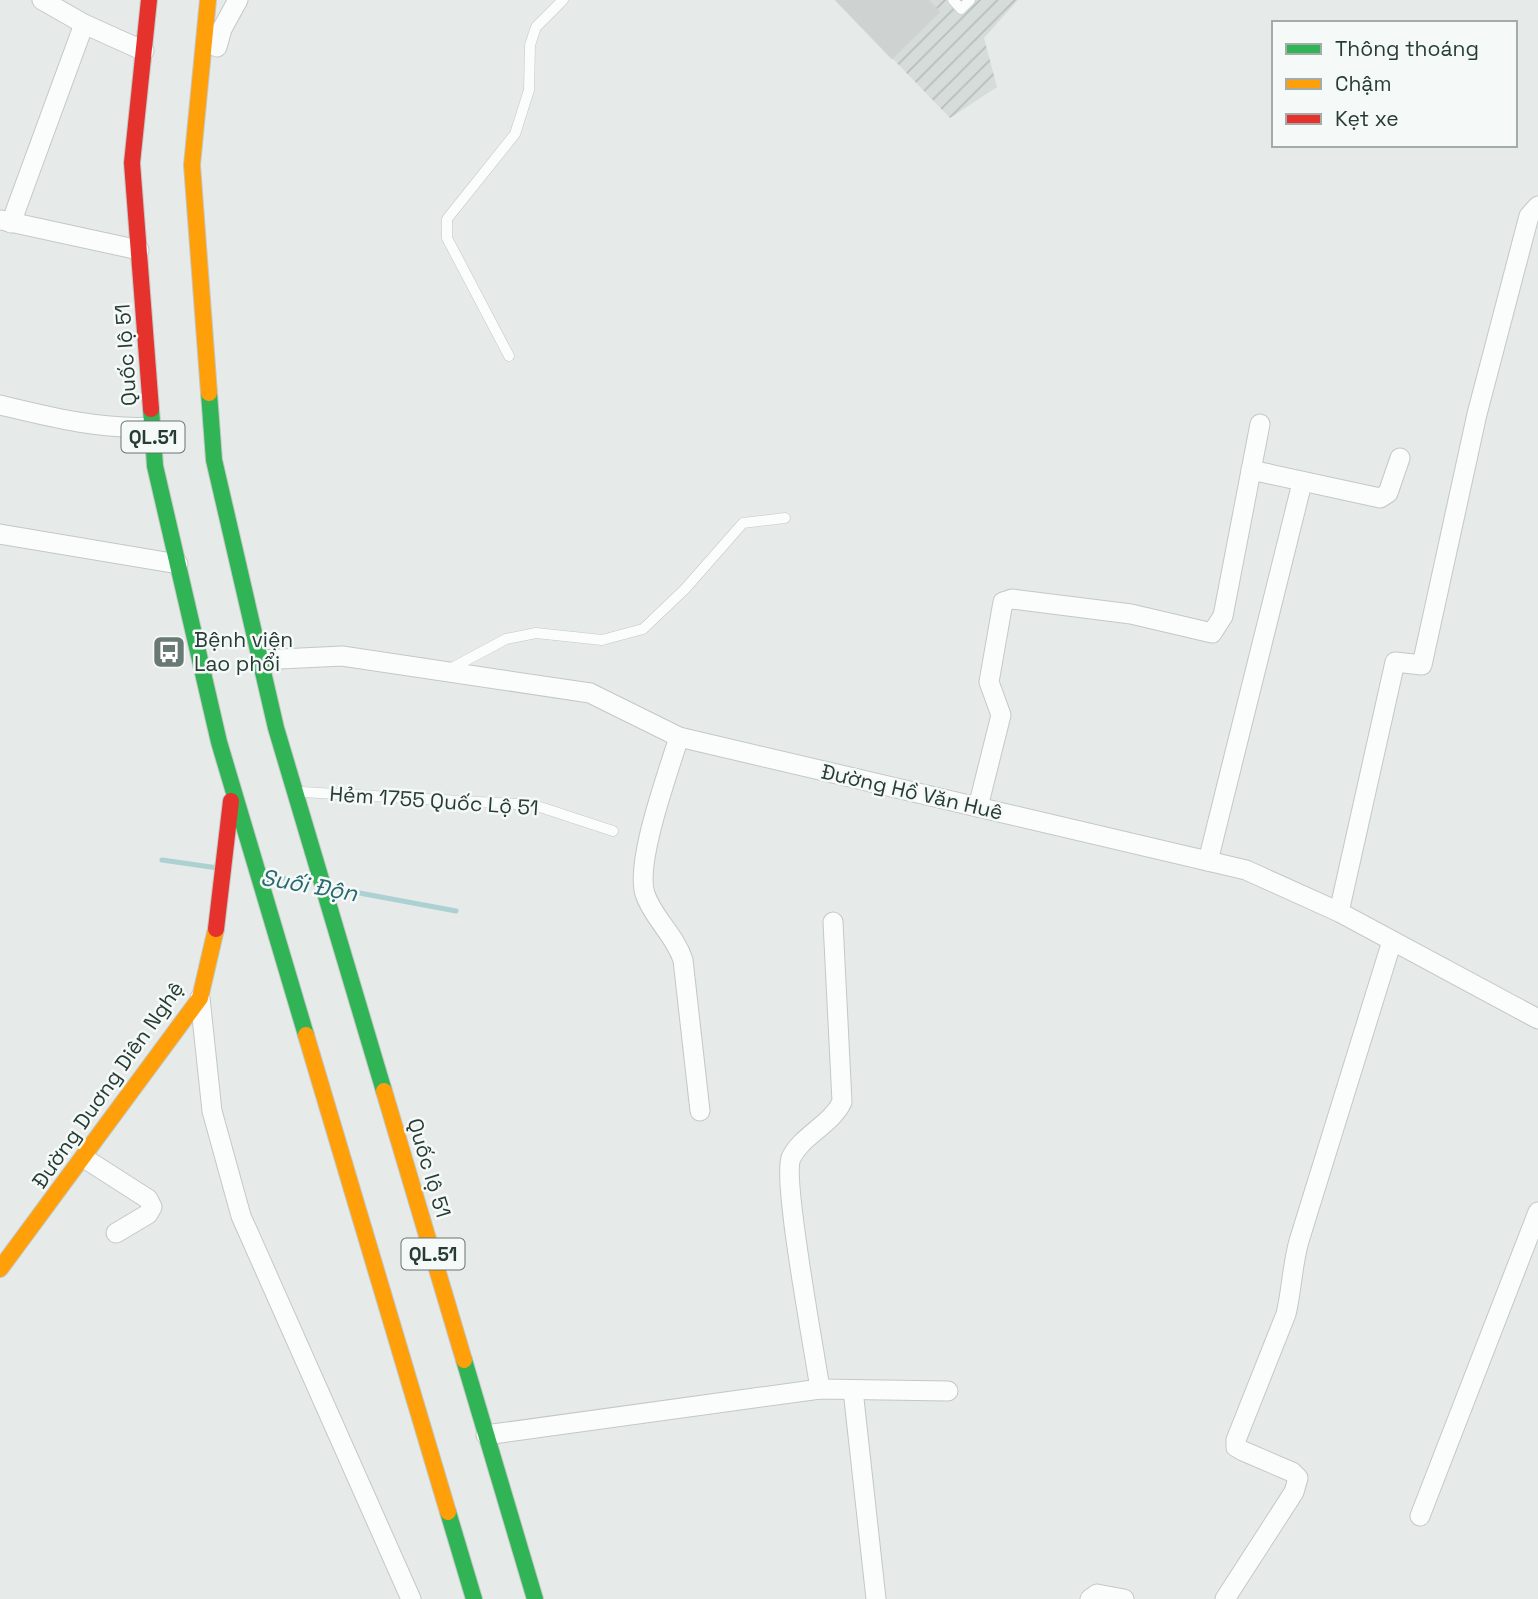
<svg xmlns="http://www.w3.org/2000/svg" width="1538" height="1599" font-family="'Space Grotesk',sans-serif">
<style>
.industrial{fill:url(#industrial-furrows)}
.lines{fill:none;stroke-linecap:round;stroke-linejoin:round}
.stream{stroke:#add0d3;stroke-width:5}
.building{fill:#ced2d0;stroke:#cfd4d2;stroke-width:2}
.lane-casing{stroke:#c3c8c6;stroke-width:11}
.street-casing{stroke:#c3c8c6;stroke-width:21}
.fast-casing{stroke:#c3c8c6;stroke-width:18}
.slow-casing{stroke:#c3c8c6;stroke-width:18}
.jam-casing{stroke:#c3c8c6;stroke-width:18}
.lane{stroke:#fbfcfc;stroke-width:10}
.street{stroke:#fbfcfc;stroke-width:19}
.fast{stroke:#30b455;stroke-width:16}
.slow{stroke:#ff9f0a;stroke-width:16}
.jam{stroke:#e5322d;stroke-width:16}
.labels{text-anchor:middle;stroke-width:5;stroke-linejoin:round;paint-order:stroke}
.shield{fill:#f5f9f7;stroke:#64756f;stroke-width:2}
.shield-label{font-size:19px;font-weight:bold;fill:#263c35}
.street-label{font-size:21px;fill:#263c35;stroke:#f5f9f7}
.poi-label{font-size:21px;fill:#263c35;stroke:#f5f9f7;text-anchor:start}
.water-label{font-size:23px;font-style:italic;fill:#276871;stroke:#f5f9f7}
</style>
<defs>
<pattern id="industrial-furrows" width="10" height="10" patternUnits="userSpaceOnUse" patternTransform="scale(1.75)"><rect width="10" height="10" fill="#d5dcd9"/><path d="M-1 1l2-2M0 10L10 0M9 11l2-2" fill="none" stroke="#b7bebb"/></pattern>
</defs>
<rect width="100%" height="100%" fill="#e6ebe9"/>
<!-- industrial -->
<path class="industrial" d="M836,0H1018L984,38L997,87L950,118Z"/>
<g class="lines">
<!-- stream -->
<g class="stream">
<path d="M162,860L218,868"/>
<path d="M272,876L307,883"/>
<path d="M338,889L456,911"/>
</g>
</g>
<!-- building -->
<path class="building" d="M836,0H928L939,12L892,58Z"/>
<g class="lines">
<defs>
<g id="lane">
<path d="M953,0L961,9L970,0"/>
<path d="M509,356L447,238V219L515,134L529,90L530,45L536,27L563,0"/>
<path d="M450,669L506,639L536,633L602,640L643,629L685,589L743,523L785,518"/>
<path d="M302,792L534,805L613,831"/>
</g>
<g id="street">
<path d="M42,0L84,24L144,51"/>
<path d="M217,47L222,29L238,0"/>
<path d="M1,220L139,250"/>
<path d="M11,223L84,24"/>
<path d="M0,405C50,417 101,430 152,427"/>
<path d="M1251,470L1380,498L1388,493L1400,458"/>
<path d="M0,534L178,564"/>
<path d="M260,660L342,656L590,693L679,737L1246,870L1339,912L1538,1019"/>
<path d="M679,737C668,773 635,862 645,894C653,918 675,935 683,960L700,1111"/>
<path d="M978,807L1001,715L989,682L1003,602L1012,599L1131,614L1212,633L1223,616L1260,424"/>
<path d="M1208,861L1302,483"/>
<path d="M1339,912L1395,662L1422,665L1477,414L1529,216L1538,206"/>
<path d="M200,998L212,1111L241,1216L411,1599"/>
<path d="M84,1158L148,1199L152,1207L148,1214L116,1233"/>
<path d="M820,1389C815,1354 782,1180 791,1158C801,1136 831,1125 842,1102L833,922"/>
<path d="M853,1390L876,1599"/>
<path d="M486,1435L820,1389L948,1391"/>
<path d="M1420,1516L1538,1212"/>
<path d="M1090,1599L1097,1594L1124,1599"/>
<path d="M1225,1599L1294,1492L1298,1478L1292,1472L1243,1451L1236,1447V1440L1286,1314C1292,1289 1292,1266 1299,1241L1392,941"/>
</g>
<g id="fast">
<path d="M209,393L214,460L276,728L384,1091"/>
<path d="M151,409L155,466L219,742L306,1035"/>
<path d="M464,1360L535,1599"/>
<path d="M448,1512L474,1599"/>
</g>
<g id="slow">
<path d="M208,0L192,165L209,393"/>
<path d="M306,1035L448,1512"/>
<path d="M384,1091L464,1360"/>
<path d="M0,1269L200,998L216,929"/>
</g>
<g id="jam">
<path d="M149,0L132,163L151,409"/>
<path d="M216,929L231,801"/>
</g>
</defs>
<!-- lane casing -->
<use href="#lane" class="lane-casing"/>
<!-- street casing -->
<use href="#street" class="street-casing"/>
<!-- fast casing -->
<use href="#fast" class="fast-casing"/>
<!-- slow casing -->
<use href="#slow" class="slow-casing"/>
<!-- jam casing -->
<use href="#jam" class="jam-casing"/>
<!-- lane -->
<use href="#lane" class="lane"/>
<!-- street -->
<use href="#street" class="street"/>
<!-- fast -->
<use href="#fast" class="fast"/>
<!-- slow -->
<use href="#slow" class="slow"/>
<!-- jam -->
<use href="#jam" class="jam"/>
</g>
<!-- icons -->
<defs>
<symbol id="bus-square" viewBox="-11 -11 22 22"><rect x="-9" y="-9" width="18" height="18" rx="4" fill="#697974" stroke="#f5f9f7"/><path d="M-5-6H5V4H4V6H2V4H-2V6H-4V4H-5ZM-3.5-4V0h7V-4ZM-3.5 1.2v1.5H-2V1.2ZM2 1.2v1.5H3.5V1.2Z" fill="#fff"/></symbol>
</defs>
<g fill-rule="evenodd">
<use href="#bus-square" x="150" y="633" width="38" height="38"/>
</g>
<g class="labels">
<!-- shield labels -->
<g class="shield">
<rect x="121.5" y="421.5" width="63" height="31" rx="5"/>
<rect x="401.5" y="1238.5" width="63" height="31" rx="5"/>
</g>
<g class="shield-label">
<text x="153" y="444">QL.51</text>
<text x="433" y="1261">QL.51</text>
</g>
<!-- street labels -->
<g class="street-label">
<text transform="translate(126 355) rotate(-94)" y="7">Quốc lộ 51</text>
<text transform="translate(912 792) rotate(13)" y="7">Đường Hồ Văn Huê</text>
<text transform="translate(434 801) rotate(4)" y="7">Hẻm 1755 Quốc Lộ 51</text>
<text transform="translate(108 1085) rotate(-55)" y="7">Đường Duơng Diên Nghệ</text>
<text transform="translate(429 1168) rotate(73)" y="7">Quốc lộ 51</text>
</g>
<!-- poi labels -->
<g class="poi-label">
<text x="194" y="647">Bệnh viện<tspan x="194" dy="24">Lao phổi</tspan></text>
</g>
<!-- water labels -->
<g class="water-label">
<text transform="translate(309 885) rotate(10)" y="8">Suối Độn</text>
</g>
</g>
<!-- legend -->
<rect x="1272" y="21" width="245" height="126" fill="#f5f9f7" stroke="#a2ada9" stroke-width="2"/>
<rect x="1286" y="44" width="35" height="10" fill="#30b455" stroke="#a2ada9" stroke-width="2"/>
<text x="1335" y="56" font-size="21" fill="#263c35">Thông thoáng</text>
<rect x="1286" y="79" width="35" height="10" fill="#ff9f0a" stroke="#a2ada9" stroke-width="2"/>
<text x="1335" y="91" font-size="21" fill="#263c35">Chậm</text>
<rect x="1286" y="114" width="35" height="10" fill="#e5322d" stroke="#a2ada9" stroke-width="2"/>
<text x="1335" y="126" font-size="21" fill="#263c35">Kẹt xe</text>
</svg>
